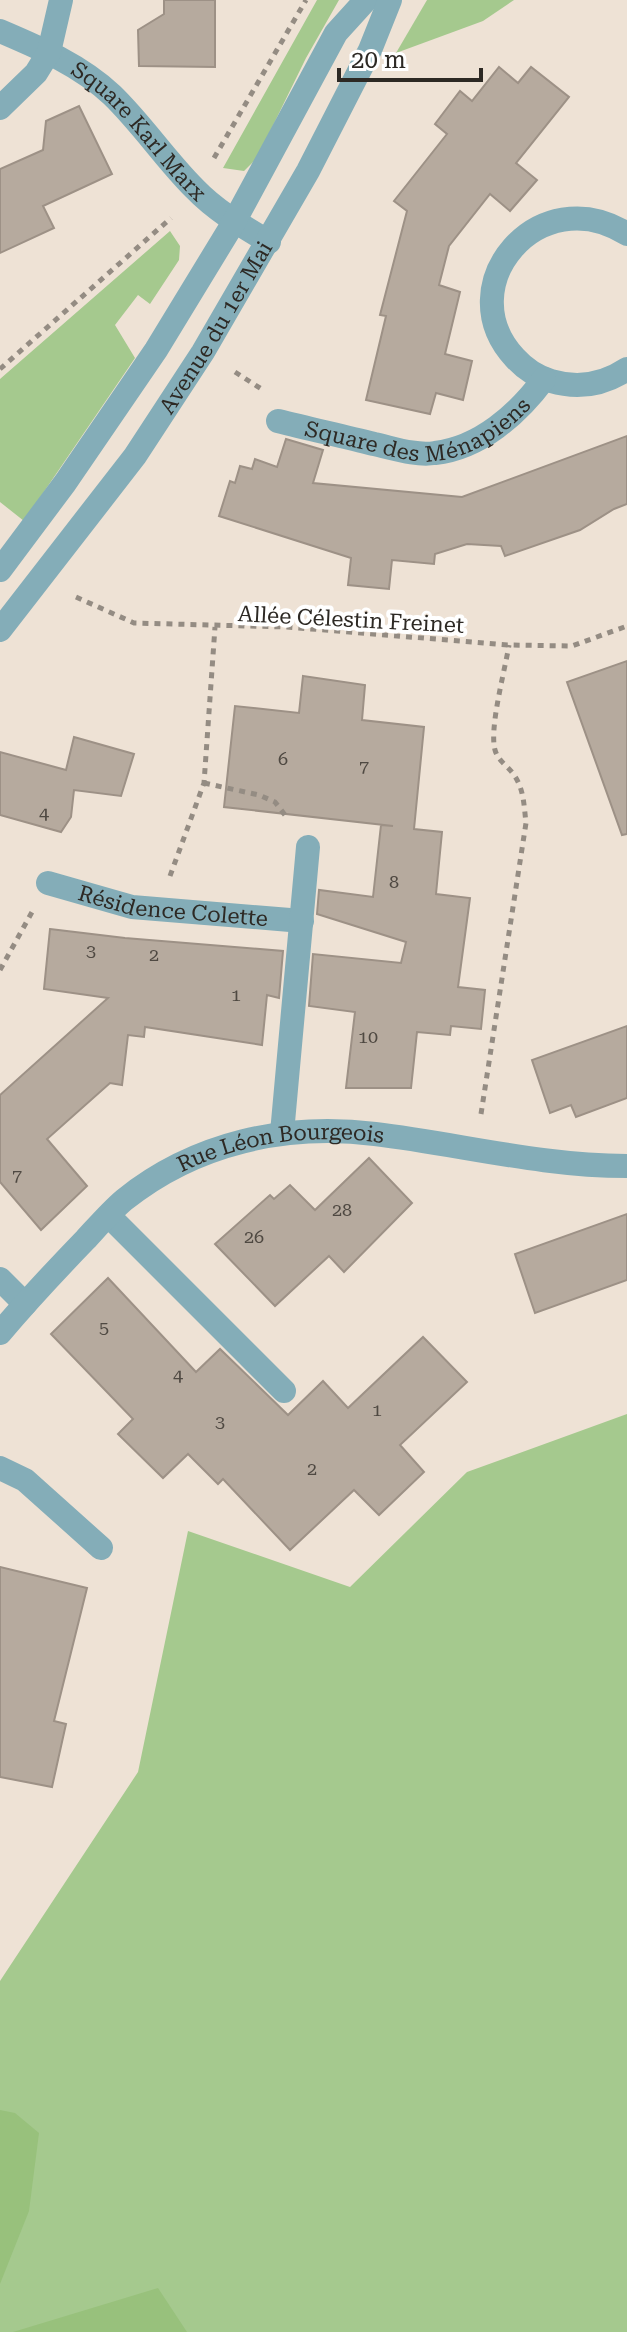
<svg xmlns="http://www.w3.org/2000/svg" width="627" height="2332" font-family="'Roboto Serif',serif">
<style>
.green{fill:#a5c98e}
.forest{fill:#98c17c}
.building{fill:#b6aa9e;stroke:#9d9186;stroke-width:2}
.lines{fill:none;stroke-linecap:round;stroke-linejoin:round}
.path{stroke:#948c83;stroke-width:5;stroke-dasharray:6 6;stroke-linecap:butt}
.service{stroke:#84adb8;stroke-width:24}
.minor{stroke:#84adb8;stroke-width:24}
.tertiary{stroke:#84adb8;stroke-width:24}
.labels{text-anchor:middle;stroke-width:8;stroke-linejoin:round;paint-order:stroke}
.number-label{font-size:18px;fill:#4f4942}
.street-label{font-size:22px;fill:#2d2924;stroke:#fff}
</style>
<rect width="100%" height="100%" fill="#eee2d5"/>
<!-- green -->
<g class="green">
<path d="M317,0H339L306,58L257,158L244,171L223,168Z"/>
<path d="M427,0H514L483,21L396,53Z"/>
<path d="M170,231L180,246L179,260L150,304L138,295L115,325L135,358L24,521L0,502V379Z"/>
<path d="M627,1414V2332H0V1981L138,1772L188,1531L350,1587L467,1472Z"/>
</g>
<!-- forest -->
<g class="forest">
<path d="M0,2110L15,2113L39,2133L29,2211L0,2284Z"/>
<path d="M158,2288L187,2332H13Z"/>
</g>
<!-- building -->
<g class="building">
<path d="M164,0H215V67L139,66L138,30L164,14Z"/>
<path d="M499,67L518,83L531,67L569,97L516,163L537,180L510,211L490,194L449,246L439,285L460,292L445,354L472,361L463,400L436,393L430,414L366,400L386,316L380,315L407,211L394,201L447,134L435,124L460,91L472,101Z"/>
<path d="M79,106L112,174L43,206L54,228L0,253V169L43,150L46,121Z"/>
<path d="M627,436V504L614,509L580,530L505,556L501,546L467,544L435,554L434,564L392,560L389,589L348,585L351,558L219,516L230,481L235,483L240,466L252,469L255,459L277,467L286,439L323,450L313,483L462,497Z"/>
<path d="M627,661V834L622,835L567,682Z"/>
<path d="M303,676L365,685L362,720L424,727L414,829L442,832L436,894L470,898L458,987L485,990L481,1029L451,1026L450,1035L417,1032L411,1088H346L355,1012L309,1006L313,954L401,963L406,942L317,914L319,890L373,897L381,825L393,826L224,807L235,706L299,713Z"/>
<path d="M74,737L134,754L121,796L74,790L71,817L61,832L0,815V752L66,770Z"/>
<path d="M50,929L125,938L283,951L279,998L267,995L262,1045L145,1027L144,1037L128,1035L122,1085L110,1083L47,1139L87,1186L41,1230L0,1182V1095L108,998L44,989Z"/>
<path d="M627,1026V1098L576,1117L571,1105L550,1113L532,1060Z"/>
<path d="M369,1158L412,1203L344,1272L329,1256L275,1306L215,1244L270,1195L274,1199L290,1185L315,1210Z"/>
<path d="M627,1214V1280L535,1313L515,1254Z"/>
<path d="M108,1278L196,1372L220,1349L288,1415L323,1381L348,1408L423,1337L467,1382L400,1445L424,1472L379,1515L354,1490L290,1550L223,1479L218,1484L188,1454L163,1478L118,1434L133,1419L51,1334Z"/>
<path d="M0,1567L87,1588L54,1721L66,1724L52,1787L0,1777Z"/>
</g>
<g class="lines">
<!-- path -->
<g class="path">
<path d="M214,158L306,0"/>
<path d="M0,369L171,218"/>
<path d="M235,372L263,390"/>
<path d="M76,597L134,623L287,627L509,645L572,646L627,626"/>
<path d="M204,783L259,795L275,802L288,819"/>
<path d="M170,876L204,783L215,627"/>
<path d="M0,970L32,912"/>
<path d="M481,1114L526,823C524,806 524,789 514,775C508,766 498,761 495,750C489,728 505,670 509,645"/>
</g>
<!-- service -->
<path class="service" d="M0,1468L25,1480L101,1548"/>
<!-- minor -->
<g class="minor">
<path id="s1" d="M0,31C40,48 80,65 112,95C142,124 165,159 194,188C216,211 242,226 269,242"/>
<path d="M0,108L36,73L49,52L61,0"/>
<path d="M627,234C539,178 448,286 515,358C524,368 537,377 551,381C578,389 603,385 627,369"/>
<path id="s2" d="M278,421C310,429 342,436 374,444C393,448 415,456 435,453C480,448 518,414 544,379"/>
<path id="s3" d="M48,883L132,907L302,921"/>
<path d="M282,1133L308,847"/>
<path d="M109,1216L284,1391"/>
<path d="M0,1279L25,1304"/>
<path id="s4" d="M0,1333C27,1301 56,1270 86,1239C98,1226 110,1212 124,1200C195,1143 285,1123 375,1134C459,1144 541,1166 627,1166"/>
</g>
<!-- tertiary -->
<g class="tertiary">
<path d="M0,570L65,483L156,350L234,222L336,33L366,0"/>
<path id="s5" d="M0,630L135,456L203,352L308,171L370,50L390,0"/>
</g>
</g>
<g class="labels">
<!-- number labels -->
<g class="number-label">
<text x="283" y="765">6</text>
<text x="364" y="773">7</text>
<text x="44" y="819">4</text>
<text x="394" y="888">8</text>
<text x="91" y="957">3</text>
<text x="154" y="961">2</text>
<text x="236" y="1001">1</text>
<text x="368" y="1043">10</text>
<text x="17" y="1182">7</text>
<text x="342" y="1216">28</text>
<text x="254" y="1243">26</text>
<text x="104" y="1334">5</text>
<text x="178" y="1381">4</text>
<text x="377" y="1416">1</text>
<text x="220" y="1428">3</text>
<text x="312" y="1475">2</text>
</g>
<!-- street labels -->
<g class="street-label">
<text dy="8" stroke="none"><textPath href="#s1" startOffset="174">Square Karl Marx</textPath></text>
<text dy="8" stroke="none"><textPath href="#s5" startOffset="372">Avenue du 1er Mai</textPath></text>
<text dy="8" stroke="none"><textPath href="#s2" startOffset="148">Square des Ménapiens</textPath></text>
<text transform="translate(351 619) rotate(3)" y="8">Allée Célestin Freinet</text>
<text dy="8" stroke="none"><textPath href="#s3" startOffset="128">Résidence Colette</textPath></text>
<text dy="8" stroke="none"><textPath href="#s4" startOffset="352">Rue Léon Bourgeois</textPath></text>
</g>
</g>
<!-- scale -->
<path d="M339 68v12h142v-12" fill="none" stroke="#2d2924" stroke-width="4"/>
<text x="351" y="68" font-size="24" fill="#2d2924" stroke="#ffffff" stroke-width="6" paint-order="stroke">20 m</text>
</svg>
